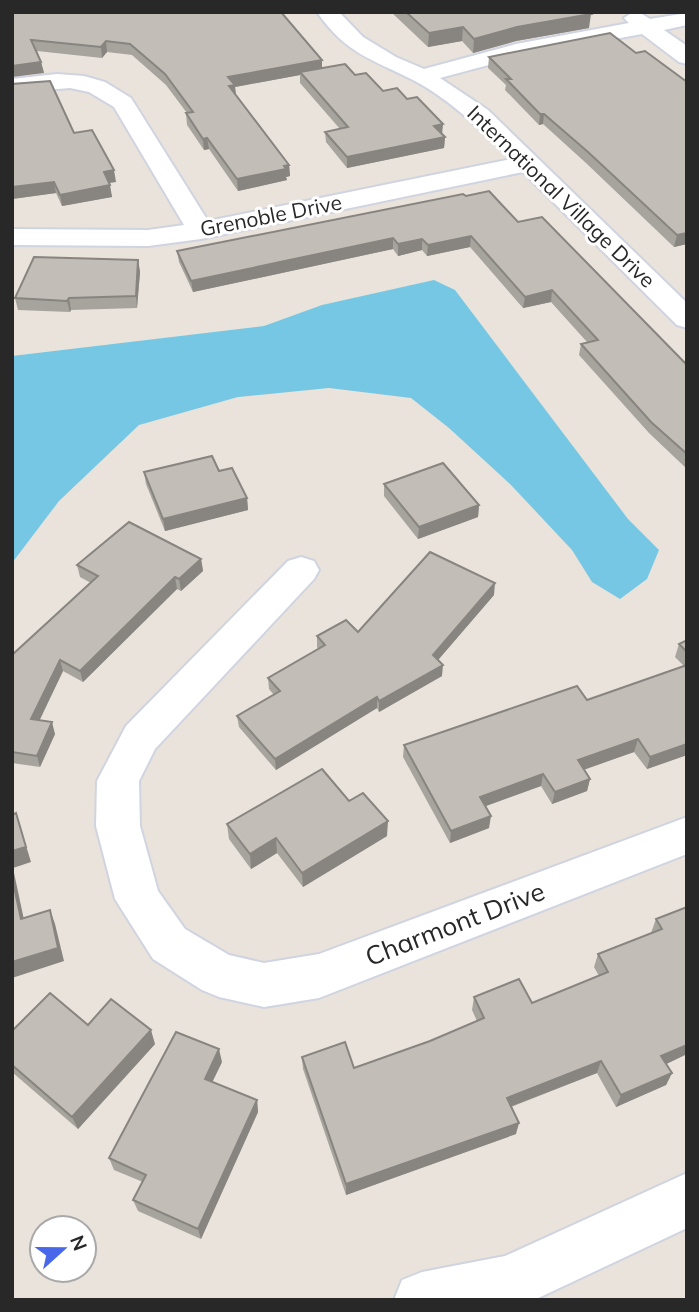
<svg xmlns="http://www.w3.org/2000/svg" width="699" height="1312" font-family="Mulish,sans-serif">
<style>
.water{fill:#76c7e3}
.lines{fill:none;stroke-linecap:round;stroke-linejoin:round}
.street-casing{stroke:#d0d4e0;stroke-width:4}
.secondary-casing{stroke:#d0d4e0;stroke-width:4}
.street{fill:#fff;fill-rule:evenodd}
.secondary{fill:#fff;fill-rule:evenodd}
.wall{fill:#a7a39d}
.shaded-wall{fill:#888480}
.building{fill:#c2bdb7;stroke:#888480;stroke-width:2}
.labels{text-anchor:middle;stroke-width:6;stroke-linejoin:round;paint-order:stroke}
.far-street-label{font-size:21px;fill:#282828;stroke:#fff}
.street-label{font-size:26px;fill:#282828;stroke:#fff}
</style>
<rect width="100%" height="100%" fill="#e9e3db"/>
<!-- water -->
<path class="water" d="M434,280L455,290L628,519L659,550L647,579L620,599L592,582L572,550L511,485L449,428L411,398L329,388L238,397L139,425L59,501L12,563V356L264,326L322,305Z"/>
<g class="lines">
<defs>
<g id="street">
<path d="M317,12H339L363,37L396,57L424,69L516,44L629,23L624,18L633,12L642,14L650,19L687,13V25L664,30L687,46V64L679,62L642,34L518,57L440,78L488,110L687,303V328L677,325L523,172L201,239L148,246L12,245V229L148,230L184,225L114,107L89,92L70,88L12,93V79L57,74L84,76L105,82L131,98L208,221L511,159C481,130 451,100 413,80C372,59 346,54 317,12Z"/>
<path d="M301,557L314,561L319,570L314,579L155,749L139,781L140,826L158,891L185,929L229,955L264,963L319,954L687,817V854L319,998L264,1007L219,997L202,990L153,959L115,899L96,826L97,781L126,726L288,561Z"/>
</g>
<path id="secondary" d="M687,1173V1228L534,1300H394L402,1280L422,1272L505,1256Z"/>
</defs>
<!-- street casing -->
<use href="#street" class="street-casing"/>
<!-- secondary casing -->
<use href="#secondary" class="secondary-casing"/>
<!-- street -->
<use href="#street" class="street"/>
<!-- secondary -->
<use href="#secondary" class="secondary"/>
</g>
<!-- wall -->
<g class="wall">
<path d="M12,12L322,68L355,75L383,91L442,134L445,137L444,148L347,168L326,142L325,132L340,129L300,83V75L235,87L236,95L289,165L290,176L286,177L287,180L238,191L209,149L204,150L187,125L186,113H187L166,85L132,55L107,52L102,58L37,51L41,62L44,73Z"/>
<path d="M391,12H588L589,28L516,41L473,53L462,41L428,47Z"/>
<path d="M489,57L687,244L674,247L586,163L543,124L539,125L505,90L506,85L488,68Z"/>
<path d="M12,84L74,133L116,182L109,183L112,197L62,206L56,193L12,199Z"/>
<path d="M466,196L518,222L687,365V469L649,433L579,355L581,344L587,342L551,302L523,308L470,247L427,256L422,250L398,256L393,249L193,292L179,262L177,251Z"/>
<path d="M138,260L140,272L137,308L71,310L70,312L18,310L15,298Z"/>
<path d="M219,471L247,498L248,510L165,531L146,484L144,472Z"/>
<path d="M384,484L479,505L478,517L418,539L384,496Z"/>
<path d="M201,559L203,571L181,591L177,589L83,682L63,671L39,720L55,734L40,767L12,763V655L91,583L80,577L77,565Z"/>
<path d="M494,595L438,660L442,676L379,712L377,708L276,770L239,727L237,716L274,695L269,689L268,678L318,649L317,647V636L358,632Z"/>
<path d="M687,640V755L647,769L634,752L584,769L590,779L587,791L552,804L541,786L485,806L489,828L450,843L403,757L404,745L587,700L684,666L675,657L679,644Z"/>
<path d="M349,801L387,836L303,887L277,853L251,869L229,839L227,824Z"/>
<path d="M687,907V1054L666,1064L672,1073L666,1085L616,1107L597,1073L511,1107L516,1134L346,1195L303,1069L302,1057L354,1068L430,1041L477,1021L472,1010L474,997L532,1003L599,976L594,967L598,954L651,933L656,919Z"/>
<path d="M88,1025L155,1044L78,1129L12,1072V1031Z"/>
<path d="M222,1062L212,1082L257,1100L258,1112L201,1239L138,1211L133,1200L143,1182L114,1170L109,1158Z"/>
</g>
<!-- shaded-wall -->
<g class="shaded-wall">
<path d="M591,14L589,28L516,41L473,53L474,39L517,27Z"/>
<path d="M463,27L462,41L428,47L429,33Z"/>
<path d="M106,41L107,52L102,58L101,47Z"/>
<path d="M322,60V71L300,72V75L235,87L236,96L230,97L228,77Z"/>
<path d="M41,62L44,73L12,77V66Z"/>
<path d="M540,114H544L543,124L539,125Z"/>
<path d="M443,124L442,135L434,126Z"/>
<path d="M445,137L444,148L347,168V157Z"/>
<path d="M207,138L209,149L204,150L203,139Z"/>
<path d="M289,165L290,176L286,177L287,180L238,191L237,179Z"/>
<path d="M114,170L116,182L106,183L104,172Z"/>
<path d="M54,182L56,193L12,199V187Z"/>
<path d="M110,185L112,197L62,206L60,195Z"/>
<path d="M687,233V244L674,247L677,235Z"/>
<path d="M471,236L470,247L427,256L428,245Z"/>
<path d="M393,238V249L193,292L191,281Z"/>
<path d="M422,239V250L398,256V244Z"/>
<path d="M138,260L140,272L137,308L136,296Z"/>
<path d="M552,290L551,302L523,308L525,297Z"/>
<path d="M69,298L71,310L70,312L67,301Z"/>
<path d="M247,498L248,510L165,531L163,519Z"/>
<path d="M479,505L478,517L418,539L419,527Z"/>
<path d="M201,559L203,571L181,591L179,579Z"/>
<path d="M175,577L177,589L83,682L80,671Z"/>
<path d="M495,583L494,595L432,667L433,655Z"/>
<path d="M60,660L63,671L35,730L31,719Z"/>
<path d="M443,665L442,676L379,712V701Z"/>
<path d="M377,697V708L276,770L275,759Z"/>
<path d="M52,722L55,734L40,767L37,756Z"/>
<path d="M638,739L634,752L575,773L578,760Z"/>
<path d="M687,744V755L647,769L650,757Z"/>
<path d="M543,774L541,786L478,809L480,797Z"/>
<path d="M590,779L587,791L552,804L555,792Z"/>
<path d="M16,813L31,862L13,868L27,934L21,919L12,878V851Z"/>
<path d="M491,816L489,828L450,843L451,831Z"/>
<path d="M388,821L387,836L303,887L302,873Z"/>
<path d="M276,838L277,853L251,869L250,854Z"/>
<path d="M50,910L55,924L64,961L12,978V962Z"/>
<path d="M151,1030L155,1044L78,1129L72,1117Z"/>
<path d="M687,1045V1054L656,1069L661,1056Z"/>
<path d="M219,1049L222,1062L208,1091L205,1079Z"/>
<path d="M601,1061L597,1073L504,1109L507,1098Z"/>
<path d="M672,1073L666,1085L616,1107L621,1095Z"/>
<path d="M257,1100L258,1112L201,1239L198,1229Z"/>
<path d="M519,1123L516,1134L346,1195V1184Z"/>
</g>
<!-- building -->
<g class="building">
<path d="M12,12H281L322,60L228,77L235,85L229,86L289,165L284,166L286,169L237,179L207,138L203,139L186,113L193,112L165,74L130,44L106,41L101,47L31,40L41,62L12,66Z"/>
<path d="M406,12H588L591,14L517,27L474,39L463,27L429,33Z"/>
<path d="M610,33L636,53L645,51L687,82V233L677,235L588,152L544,114H540L506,79H511L489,57Z"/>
<path d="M345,64L355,75L366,73L383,91L397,88L407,99L417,97L443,124L434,126L445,137L347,157L325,132L348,127L300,72Z"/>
<path d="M50,81L74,133L92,130L114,170L104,172L110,185L60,195L54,182L12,187V84Z"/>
<path d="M489,191L518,222L542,217L687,365V454L651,422L581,344L598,340L552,290L525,297L471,236L428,245L422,239L398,244L393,238L191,281L177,251L463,194L466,196Z"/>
<path d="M34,257L138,260L136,296L69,298L67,301L15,298Z"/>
<path d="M212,456L219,471L232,468L247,498L163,519L144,472Z"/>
<path d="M443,463L479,505L419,527L384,484Z"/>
<path d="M129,522L201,559L179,579L175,577L80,671L60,660L31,719L52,722L37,756L12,752V655L98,576L77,565Z"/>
<path d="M430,552L495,583L433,655L443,665L379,701L377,697L275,759L237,716L280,691L268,678L325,645L317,636L346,620L358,632Z"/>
<path d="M687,640V652L679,644Z"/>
<path d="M687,665V744L650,757L638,739L578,760L590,779L555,792L543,774L480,797L491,816L451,831L404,745L577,686L587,700Z"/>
<path d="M322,769L349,801L363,793L388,821L302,873L276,838L250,854L227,824Z"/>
<path d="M16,813L26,847L12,851V815Z"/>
<path d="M12,878L21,919L50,910L58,948L12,962Z"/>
<path d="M687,907V1045L661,1056L672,1073L621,1095L601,1061L507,1098L519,1123L346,1184L302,1057L345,1042L354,1068L430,1041L484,1018L474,997L519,979L532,1003L608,972L598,954L662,929L656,919Z"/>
<path d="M50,993L88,1025L111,999L151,1030L72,1117L12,1065V1031Z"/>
<path d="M176,1032L219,1049L205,1079L257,1100L198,1229L133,1200L146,1175L109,1158Z"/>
</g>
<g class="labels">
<!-- far-street labels -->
<g class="far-street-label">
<text transform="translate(561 197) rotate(44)" y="7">International Village Drive</text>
<text transform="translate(271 216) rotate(-11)" y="7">Grenoble Drive</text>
</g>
<!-- street labels -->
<g class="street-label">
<text transform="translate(455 924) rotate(-21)" y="9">Charmont Drive</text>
</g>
</g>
<!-- border -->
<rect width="699" height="1312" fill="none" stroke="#282828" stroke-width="28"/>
<!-- north arrow -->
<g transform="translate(63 1249) rotate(69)"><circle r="33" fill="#ffffff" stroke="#a9a9a9" stroke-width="2"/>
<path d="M0-5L12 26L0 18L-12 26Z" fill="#4867e9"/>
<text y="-10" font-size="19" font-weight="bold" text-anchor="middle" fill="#282828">N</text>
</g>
</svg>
